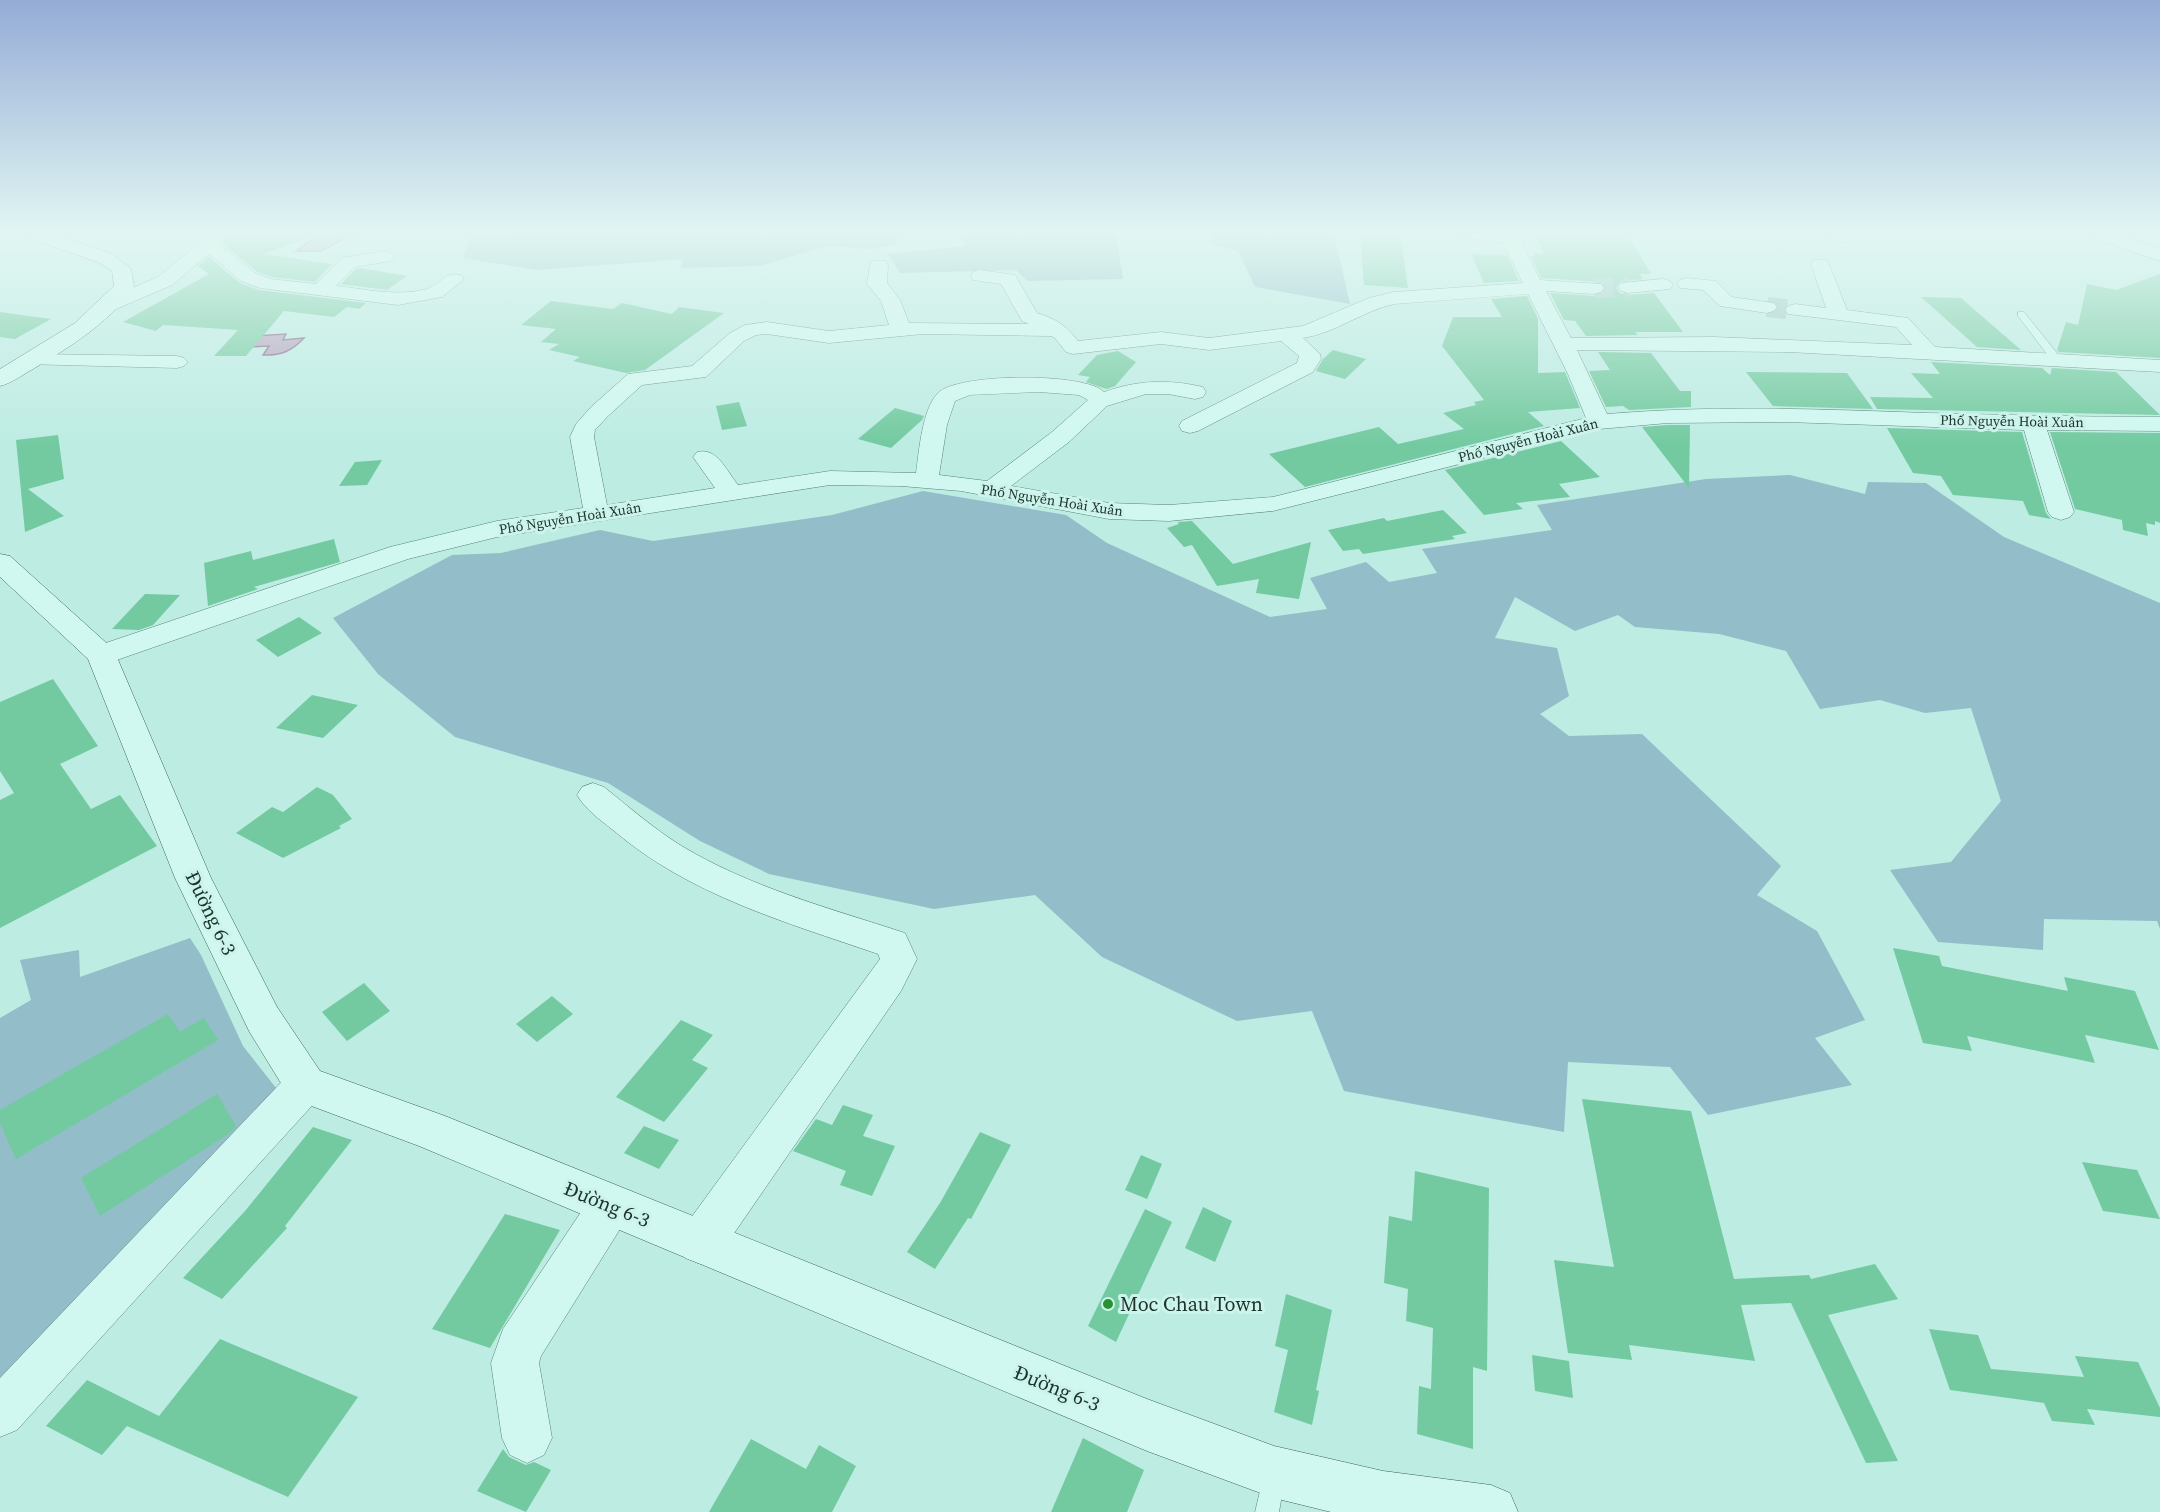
<svg xmlns="http://www.w3.org/2000/svg" width="2160" height="1512" font-family="'Source Serif 4',serif">
<style>
.green{fill:#92bdc9}
.water{fill:#b8a1be;stroke:#85698a;stroke-width:1.5}
.building{fill:#73caa0}
.lines{fill:none;stroke-linecap:round;stroke-linejoin:round}
.street-tunnel{stroke:#9dc7be;stroke-width:20;stroke-dasharray:20 10;stroke-linecap:butt}
.lane-casing{stroke:#578373;stroke-width:1}
.street-casing{stroke:#578373;stroke-width:1}
.secondary-casing{stroke:#3a6554;stroke-width:1}
.lane{fill:#d0f8f0;fill-rule:evenodd}
.street{fill:#d0f8f0;fill-rule:evenodd}
.secondary{fill:#d0f8f0;fill-rule:evenodd}
.poi-dot{fill:#289132;stroke:#ccf4ec;stroke-width:2}
.labels{text-anchor:middle;stroke-width:6;stroke-linejoin:round;paint-order:stroke}
.far-street-label{font-size:14px;fill:#1b3329;stroke:#ccf4ec}
.near-street-label{font-size:20px;fill:#1b3329;stroke:#ccf4ec}
.near-poi-label{font-size:20px;fill:#1b3329;stroke:#ccf4ec;text-anchor:start}
</style>
<rect width="100%" height="100%" fill="#bdece3"/>
<!-- green -->
<g class="green">
<path d="M501,233H906L894,246L869,249L828,246L759,266L681,268L683,259L538,270L463,258L470,237Z"/>
<path d="M960,233H1116L1123,279L1027,281L1016,270L900,273L888,254L965,246Z"/>
<path d="M1215,233H1334L1350,304L1255,287L1238,251L1210,244Z"/>
<path d="M1790,475L1865,494L1868,482L1926,483L2004,537L2160,603V929L2157,921L2044,919L2043,950L1938,942L1890,870L1951,862L2001,801L1971,708L1925,713L1880,700L1820,709L1786,651L1719,634L1635,627L1618,615L1575,631L1515,597L1495,638L1557,648L1569,696L1540,714L1569,736L1642,734L1781,866L1757,895L1817,931L1865,1020L1815,1038L1852,1085L1708,1115L1670,1067L1568,1062L1564,1132L1344,1091L1312,1011L1237,1021L1102,957L1035,895L934,909L769,874L700,841L608,783L455,737L378,674L333,618L452,555L501,553L600,530L653,541L832,515L923,491L1066,515L1107,543L1270,617L1327,609L1310,578L1366,562L1389,582L1437,573L1422,549L1552,530L1537,505L1706,479Z"/>
<path d="M190,938L201,955L243,1046L280,1093L0,1391V1018L31,1000L20,960L79,950L80,977Z"/>
</g>
<!-- water -->
<g class="water">
<path d="M321,233H355L321,251H296Z"/>
<path d="M286,334L283,340L304,338C292,351 280,356 263,355L269,346L226,348L237,337Z"/>
</g>
<!-- building -->
<g class="building">
<path d="M257,233H309L310,237L263,254L332,264L315,282L271,277L256,271L223,244L225,239Z"/>
<path d="M1360,233H1400L1408,288L1364,285Z"/>
<path d="M1534,234L1599,235L1601,238L1630,239L1651,274H1640L1643,279L1621,281L1616,288L1620,293L1627,295L1654,293L1683,332H1635L1638,335L1586,336L1575,321L1564,320L1550,293L1595,296L1603,293L1606,287L1601,282L1541,278L1531,256H1535L1534,253L1545,254Z"/>
<path d="M1471,254L1507,255L1519,281L1484,283Z"/>
<path d="M209,257L240,283L259,290L366,303L359,309L347,307L334,317L284,311L246,356H214L238,330L163,325L156,331L123,322L209,274L198,266Z"/>
<path d="M360,268L407,276L387,290L341,284L356,269Z"/>
<path d="M2160,274V358L2059,352L2057,350L2066,322L2078,325L2087,284L2116,290Z"/>
<path d="M1527,296L1538,319V373L1565,372L1580,408L1528,412L1544,426L1305,487L1269,454L1379,427L1398,444L1464,429L1443,413L1476,405L1474,402L1484,400L1442,346L1453,317H1502L1491,299Z"/>
<path d="M1921,297L1961,298L2021,350L1977,347Z"/>
<path d="M551,301L613,309L622,303L672,314L679,307L724,313L645,370L626,373L573,361L580,357L549,350L559,344L541,342L556,329L521,325Z"/>
<path d="M0,312L51,319L15,339L0,337Z"/>
<path d="M1333,350L1366,359L1345,379L1316,371L1323,359Z"/>
<path d="M1118,351L1136,362L1115,386L1107,389L1100,387L1086,382L1090,377L1078,375L1097,355Z"/>
<path d="M1598,352L1651,353L1680,391H1691V407L1629,410L1623,406L1606,407L1589,371L1610,370Z"/>
<path d="M1931,362L2042,368L2050,375L2052,368L2116,372L2160,415L1877,409L1870,397L1933,398L1911,373L1940,374Z"/>
<path d="M1746,372L1847,373L1873,409L1773,406Z"/>
<path d="M739,402L747,426L722,430L716,406Z"/>
<path d="M895,408L924,416L922,420L891,448L858,439Z"/>
<path d="M1668,425H1690L1689,488L1642,427Z"/>
<path d="M1887,428L2022,432L2046,513L2051,519L2029,515L2023,501L1953,495L1941,476L1913,473Z"/>
<path d="M2050,432L2160,433V523L2155,521V525L2146,523L2148,536L2123,530L2122,520L2075,509Z"/>
<path d="M58,435L64,479L28,489L64,516L25,532L16,440Z"/>
<path d="M1561,441L1600,477L1559,484L1570,497L1516,503L1523,509L1484,515L1445,470Z"/>
<path d="M382,460L367,485L339,486L355,462Z"/>
<path d="M1443,510L1467,533L1452,536L1455,539L1363,554L1359,549L1343,551L1328,530L1384,518L1387,521Z"/>
<path d="M1192,521L1233,564L1311,542L1299,599L1256,593L1259,579L1217,586L1192,545L1184,547L1167,528L1179,524L1178,522Z"/>
<path d="M334,539L340,562L254,587L258,589L208,606L204,563L251,551L253,560Z"/>
<path d="M145,594L180,595L153,625L139,630L112,629Z"/>
<path d="M299,617L322,633L278,657L256,640Z"/>
<path d="M53,679L98,746L60,764L91,809L120,795L157,846L0,928V800L14,793L0,771V702Z"/>
<path d="M312,695L358,705L323,738L276,728Z"/>
<path d="M317,787L333,795L352,819L339,826L341,828L283,858L236,833L272,807L283,812Z"/>
<path d="M1893,948L1939,956L1942,966L2068,991L2064,977L2135,991L2159,1050L2085,1035L2095,1063L1967,1036L1972,1051L1923,1043Z"/>
<path d="M364,983L390,1011L347,1041L322,1012Z"/>
<path d="M552,996L573,1014L537,1042L516,1024Z"/>
<path d="M168,1014L180,1032L204,1018L218,1040L16,1159L0,1123V1110Z"/>
<path d="M681,1020L713,1035L692,1060L708,1068L664,1122L616,1097Z"/>
<path d="M217,1094L236,1126L230,1133L100,1216L81,1178Z"/>
<path d="M1582,1099L1691,1111L1734,1279L1809,1275L1811,1279L1875,1264L1898,1299L1828,1315L1898,1461L1866,1463L1791,1303L1741,1305L1755,1361L1629,1345L1632,1360L1568,1353L1554,1260L1614,1267Z"/>
<path d="M843,1105L873,1115L863,1136L895,1146L872,1196L840,1185L846,1171L793,1151L816,1119L832,1125Z"/>
<path d="M644,1126L679,1140L659,1169L624,1153Z"/>
<path d="M313,1127L352,1140L285,1226L287,1228L222,1299L183,1278L245,1211Z"/>
<path d="M980,1132L1011,1145L971,1219L968,1218L935,1269L907,1252L940,1203Z"/>
<path d="M1141,1155L1162,1164L1147,1199L1125,1190Z"/>
<path d="M2082,1162L2137,1170L2160,1219L2103,1211Z"/>
<path d="M1415,1171L1489,1188L1487,1371L1473,1367V1449L1417,1434L1419,1386L1431,1389L1433,1328L1406,1321L1408,1289L1384,1283L1389,1216L1412,1221Z"/>
<path d="M1203,1207L1232,1221L1215,1262L1185,1248Z"/>
<path d="M1145,1209L1172,1222L1116,1342L1088,1326Z"/>
<path d="M505,1214L560,1230L490,1348L432,1329Z"/>
<path d="M1286,1294L1332,1310L1316,1390L1319,1391L1312,1425L1274,1412L1288,1350L1275,1346Z"/>
<path d="M1929,1329L1978,1335L1991,1369L2084,1377L2075,1356L2138,1362L2160,1408V1417L2087,1409L2095,1425L2052,1421L2044,1403L1950,1390Z"/>
<path d="M220,1339L358,1397L288,1497L127,1426L102,1455L46,1426L87,1380L159,1416Z"/>
<path d="M1532,1355L1569,1361L1573,1398L1535,1391Z"/>
<path d="M1083,1438L1144,1470L1127,1512H1051Z"/>
<path d="M751,1439L806,1469L819,1445L856,1466L832,1512H709Z"/>
<path d="M503,1449L509,1457L526,1465L534,1462L551,1470L526,1512L477,1491Z"/>
</g>
<g class="lines">
<!-- street-tunnel -->
<g class="street-tunnel">
<path d="M1594,288L1628,287"/>
<path d="M1767,307L1795,310"/>
</g>
<defs>
<g id="lane">
<path d="M2018,312H2024L2061,358V362H2053L2018,316Z"/>
<path d="M1273,1466L1281,1470L1285,1478L1279,1512H1255L1265,1470Z"/>
</g>
<g id="street">
<path d="M201,233H219L223,240L220,245L255,273L270,279L316,284L342,258L384,251L391,253L393,257L391,261L355,267L336,286C366,289 397,297 427,289C440,285 445,271 461,275L464,279L442,297L398,305L260,288L241,281L209,254L172,285L114,310H100L97,306L100,302L158,277L204,239Z"/>
<path d="M1457,233H1517L1540,280L1601,284L1604,288L1601,292L1594,294L1546,291L1571,338L1714,337L1912,345L1896,327L1788,314L1785,310L1788,306L1795,304L1826,308L1811,264L1813,260H1827L1829,264L1847,310L1908,318L1935,347L2160,360V372L1789,352L1577,350L1607,414C1714,405 1820,409 1927,413C2005,415 2082,417 2160,417V431L2047,430L2074,512L2070,517L2061,520L2052,517L2048,512L2024,430L1786,422L1668,423L1599,429L1273,511L1169,521L1109,519L961,491L901,486L830,485L497,537L408,559L111,662L101,664L91,662L87,655L91,648L390,547L497,521L583,508L570,437L576,424L591,407L628,374L692,366L730,333L745,325L767,322L829,331L889,325L881,301L867,284L870,265L872,261H886L888,265L887,283L900,300L909,323L1029,324L1022,321L1001,284L973,280L971,276L973,272L980,270L1015,275L1037,313C1056,319 1066,325 1078,341L1161,332L1209,338L1303,326L1369,298L1394,292L1523,283L1503,243L1460,237ZM1528,294L1568,374L1586,418L1273,497L1169,505L1109,503L1011,486L1069,442L1107,406L1146,394H1168L1195,399L1203,397L1206,392L1203,387C1168,379 1138,380 1104,392C1085,372 957,373 938,393C922,409 919,452 916,473L830,471L738,485C726,470 717,447 697,452L693,457L715,488L607,505L594,437L595,430L607,417L642,385L706,377L744,341L756,335L767,334L829,343L923,334L1049,336L1054,337L1066,352L1073,354L1161,344L1209,350L1281,341L1299,356L1297,363L1182,421L1179,426L1182,431L1190,433L1198,431L1313,372L1321,359L1320,354L1303,338C1336,333 1362,311 1394,304ZM1039,392L1079,395L1088,400L1052,432L987,481L939,475L947,425L955,401L970,395Z"/>
<path d="M1829,233H1848L1852,238L1849,242C1840,244 1835,241 1829,233Z"/>
<path d="M1687,278L1716,281L1732,297L1774,303L1777,307L1774,311L1767,313L1720,306L1703,290L1680,288L1677,284L1680,280Z"/>
<path d="M1663,279L1670,281L1673,285L1670,289L1628,293L1621,291L1618,287L1621,283Z"/>
<path d="M31,354L177,356L184,358L188,362L184,366L177,368L24,364L20,360L24,356Z"/>
<path d="M593,783L604,787C629,807 653,828 680,845C749,887 829,908 905,933L917,959L901,991L717,1258L701,1264L685,1258L679,1242L685,1226L880,959L878,954C785,922 689,895 613,830C600,820 585,809 577,795L582,787Z"/>
<path d="M305,1067L319,1072L325,1085L319,1098L17,1430L0,1437V1378L291,1072Z"/>
<path d="M610,1185L625,1191L632,1206L625,1221L541,1356L539,1363L552,1438L544,1455L527,1463L510,1455L502,1438L491,1363L503,1329L595,1191Z"/>
</g>
<g id="secondary">
<path d="M23,233H50L112,254L131,269L134,287C109,323 70,347 33,369C22,375 12,383 0,386V369L75,323L114,286L112,271L98,262L25,237Z"/>
<path d="M2088,233H2115L2160,249V261L2090,237Z"/>
<path d="M0,554L10,556L112,648L116,655L211,878L277,1007L320,1071L445,1116L1147,1399L1274,1446L1383,1471L1491,1485L1510,1493L1518,1512H1331L1274,1498L1147,1451L419,1146L290,1098L249,1031L175,878L88,659L0,577Z"/>
</g>
</defs>
<!-- lane casing -->
<use href="#lane" class="lane-casing"/>
<!-- street casing -->
<use href="#street" class="street-casing"/>
<!-- secondary casing -->
<use href="#secondary" class="secondary-casing"/>
<!-- lane -->
<use href="#lane" class="lane"/>
<!-- street -->
<use href="#street" class="street"/>
<!-- secondary -->
<use href="#secondary" class="secondary"/>
</g>
<!-- sky -->
<linearGradient id="sky" x2="0" y2="1"><stop stop-color="#95acd7"/><stop offset="0.52" stop-color="#e1f6f2"/><stop offset="1" stop-color="#e1f6f2" stop-opacity="0"/></linearGradient>
<rect width="2160" height="445" fill="url(#sky)"/>
<!-- markers -->
<circle class="poi-dot" cx="1108" cy="1304" r="6"/>
<g class="labels">
<!-- far-street labels -->
<g class="far-street-label">
<text transform="translate(2012 421) rotate(1)" y="5">Phố Nguyễn Hoài Xuân</text>
<text transform="translate(1528 440) rotate(-14)" y="5">Phố Nguyễn Hoài Xuân</text>
<text transform="translate(1052 500) rotate(9)" y="5">Phố Nguyễn Hoài Xuân</text>
<text transform="translate(570 518) rotate(-9)" y="5">Phố Nguyễn Hoài Xuân</text>
</g>
<!-- near-street labels -->
<g class="near-street-label">
<text transform="translate(211 913) rotate(64)" y="7">Đường 6-3</text>
<text transform="translate(607 1204) rotate(22)" y="7">Đường 6-3</text>
<text transform="translate(1057 1388) rotate(22)" y="7">Đường 6-3</text>
</g>
<!-- near-poi labels -->
<g class="near-poi-label">
<text x="1120" y="1311">Moc Chau Town</text>
</g>
</g>
</svg>
